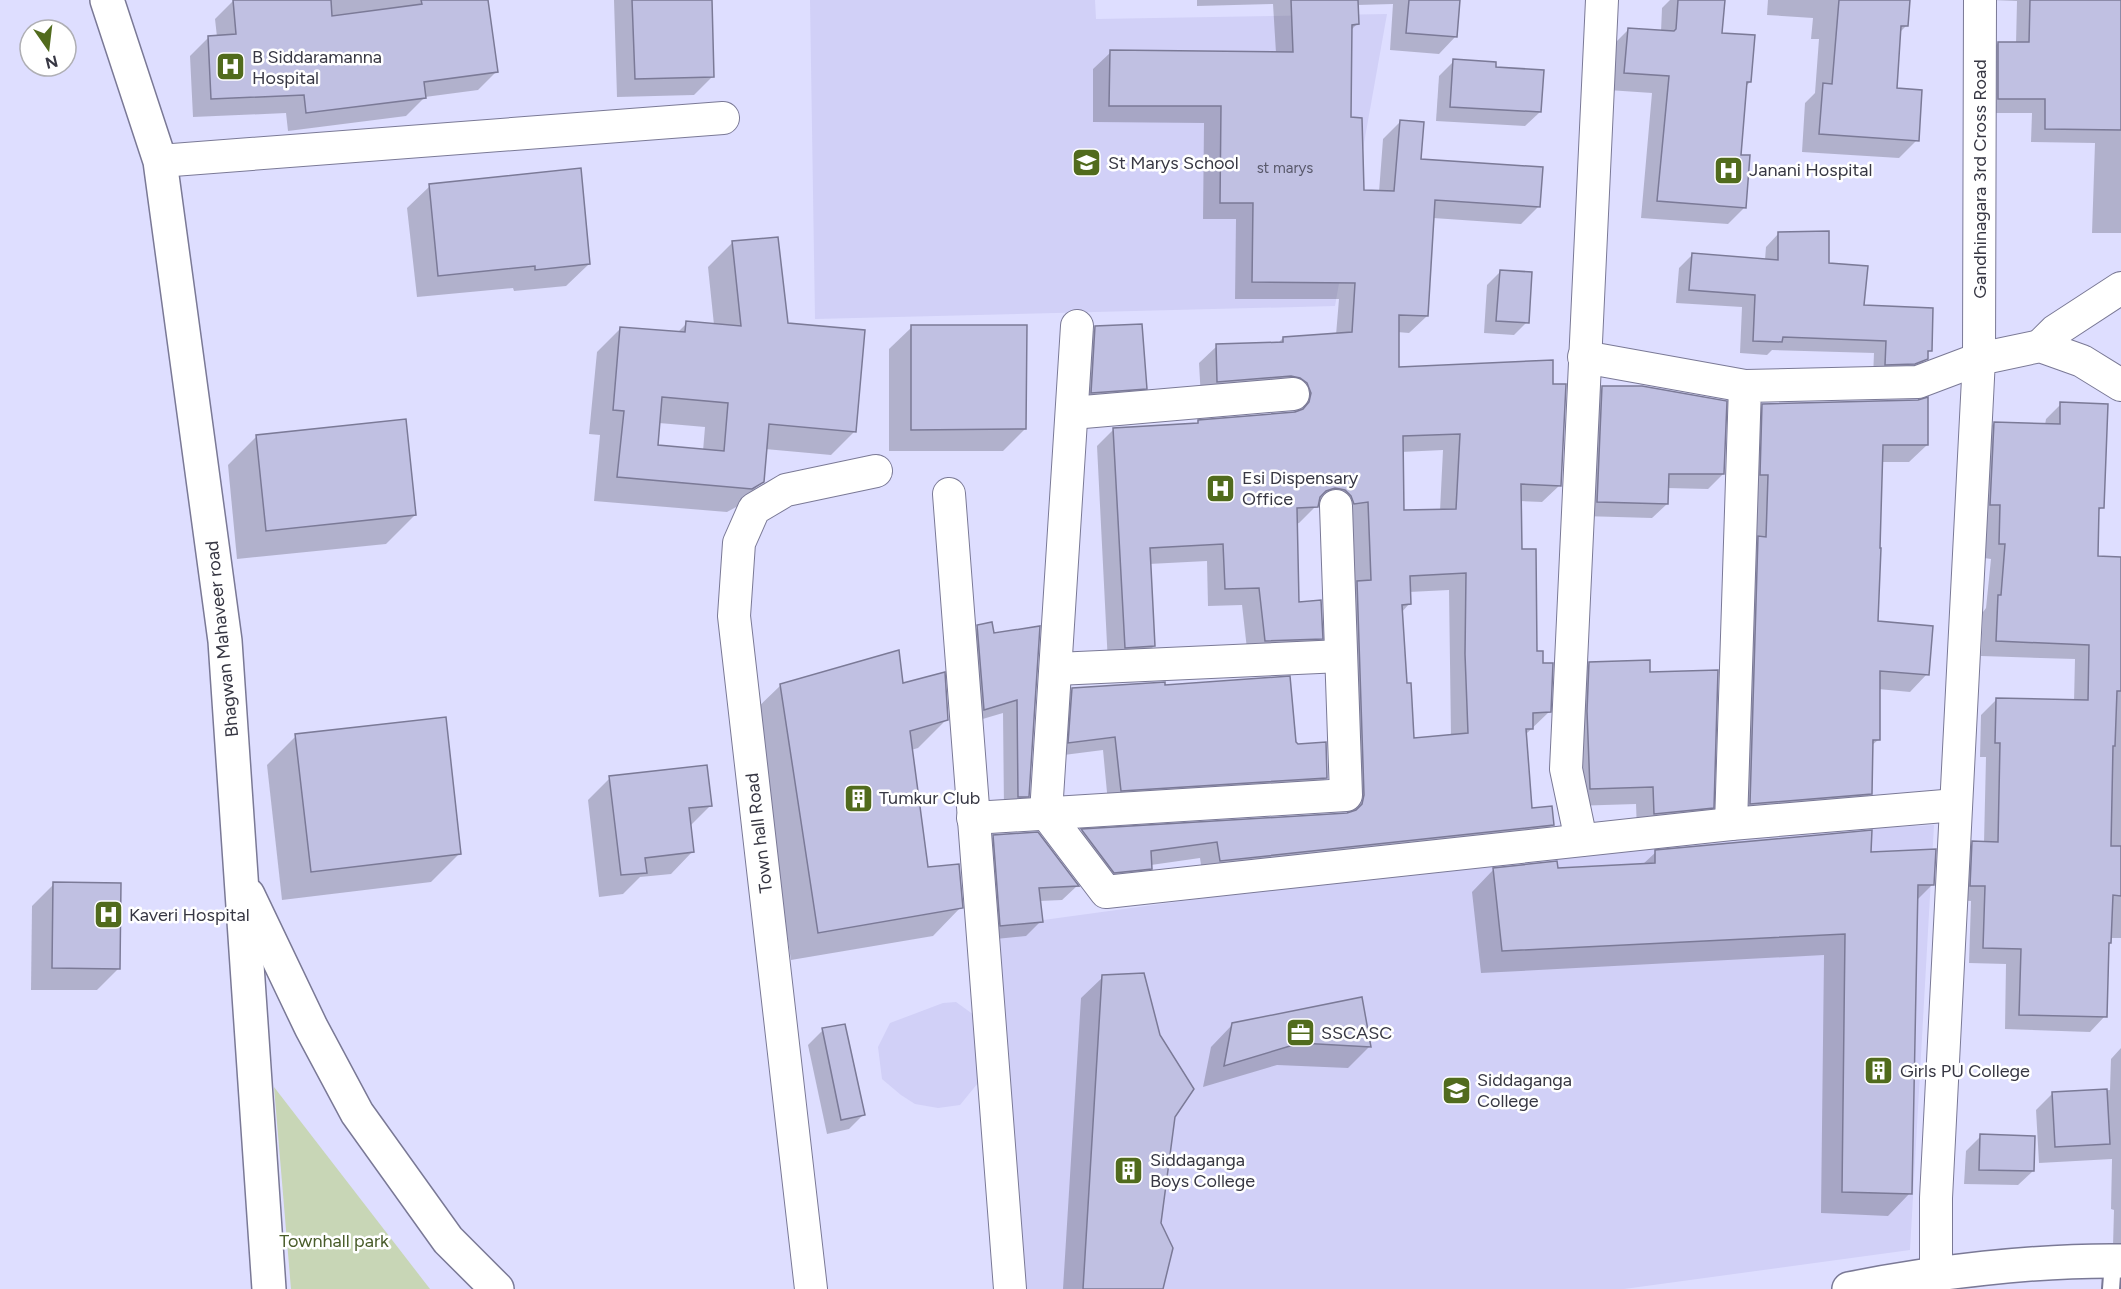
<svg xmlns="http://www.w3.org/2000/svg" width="2121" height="1289" font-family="Figtree,sans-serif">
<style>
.built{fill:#d1d0f7}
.green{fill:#c8d6b6}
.shadow{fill:#0003;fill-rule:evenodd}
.building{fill:#c0c0e2;stroke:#7b7a97;stroke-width:1.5;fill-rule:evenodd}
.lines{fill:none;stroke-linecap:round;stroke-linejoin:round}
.service-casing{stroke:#7a7996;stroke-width:20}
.minor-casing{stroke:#7a7996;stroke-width:34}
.tertiary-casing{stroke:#7a7996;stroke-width:36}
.primary-casing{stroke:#7a7996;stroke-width:36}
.service{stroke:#fff;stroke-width:16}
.minor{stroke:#fff;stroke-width:32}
.tertiary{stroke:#fff;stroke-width:33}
.primary{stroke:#fff;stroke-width:33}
.labels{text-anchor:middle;stroke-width:5;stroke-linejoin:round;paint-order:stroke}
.number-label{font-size:15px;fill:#59596b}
.poi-label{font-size:18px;fill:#373743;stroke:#fff;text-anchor:start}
.street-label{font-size:18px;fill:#373743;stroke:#fff}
.park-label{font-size:18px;fill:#495c2a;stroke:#fff}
</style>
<rect width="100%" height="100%" fill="#dedeff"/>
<!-- built -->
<g class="built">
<path d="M810,0H1095L1096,19L1387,14L1335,306L815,319Z"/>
<path d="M1934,825L1910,1250L1624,1289H1013L978,929L1614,842Z"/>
<path d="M956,1002L974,1015L982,1078L960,1105L938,1108L915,1104L901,1095L882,1079L878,1047L890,1023L943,1003Z"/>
</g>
<!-- green -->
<path class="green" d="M274,1087L430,1289H291Z"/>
<!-- shadow -->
<g class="shadow">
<path d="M234,0H487L496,72L478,90L425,97L406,116L288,131L286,113L193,117L190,56L209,37H217L215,19Z"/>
<path d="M614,0H711L713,76L694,95L617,97Z"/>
<path d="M1197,0H1459L1456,36L1439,54L1390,50L1393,4L1357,5V24L1350,31L1349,118L1363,192H1379L1383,139L1400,122L1420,160L1539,206L1521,224L1433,218L1427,316L1409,333L1397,332V369L1560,485L1542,502L1519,501L1520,551L1536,653L1549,712L1525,735L1530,810L1552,825L1535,842L1203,878L1200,858L1151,865V868L1133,886L1097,890L1065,848L1082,831L1347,814V813L1340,600L1327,507L1317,505L1299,523L1296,524L1298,604L1321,638L1304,656L1248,658L1242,605L1208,606L1207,561L1149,564L1154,646L1137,663L1108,664L1097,446L1114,429L1196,425L1199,422L1294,413L1290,401L1201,399L1199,363L1217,346L1278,343L1283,338L1336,335L1339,299H1235L1236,219H1203L1204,123L1093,122V69L1111,52L1276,53L1273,4L1197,6ZM1443,450L1440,511H1403L1401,452ZM1449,590L1451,736L1413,739L1406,685L1401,613L1409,604V592Z"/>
<path d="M1670,0H1723L1721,34L1750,82L1745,87L1739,156L1745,207L1728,224L1641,218L1652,93L1608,90L1611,47L1628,30L1661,32L1662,8Z"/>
<path d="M1768,0H1908L1906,26L1899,33L1895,90L1917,140L1899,158L1802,152L1805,103L1815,93L1819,39H1811L1813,18L1767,15Z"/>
<path d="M1992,0H2121V233H2092L2095,143L2031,142L2032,113H1984L1985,57L1998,43L2016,44L2017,1Z"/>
<path d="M1454,61L1540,112L1525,126L1436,121L1439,76Z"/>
<path d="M430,186L589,264L566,286L514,291L513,288L417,297L407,208Z"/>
<path d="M1779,233L1827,264L1862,306L1930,350L1927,354V358L1913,372L1873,377L1874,353L1772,350L1767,355L1740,353L1742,307L1676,303L1679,268L1692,255L1765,260L1766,247Z"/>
<path d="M732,243L855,431L831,455L765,449L762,482L738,506L727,512L594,501L600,435L589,434L597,352L621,328L677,333L687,323L714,325L708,267ZM659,423L705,427L703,451L657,447Z"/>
<path d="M1500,272L1527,322L1514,335L1484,333L1487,285Z"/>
<path d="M912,327L1025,429L1003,451H889V349Z"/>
<path d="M1096,328L1145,388L1130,403L1077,407L1081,343Z"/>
<path d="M1603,387L1723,474L1708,489L1667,488V504L1652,518L1582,516L1588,402Z"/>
<path d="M2061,404L2102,507L2097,512V558L2121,559V938H2110L2107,945L2105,1016L2090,1032L2005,1029L2006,964L1969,963L1971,901L1955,900L1958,858L1973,843H1984L1986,757H1980L1981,715L1996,700L2074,702L2075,659L1981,656L1983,612L1986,608L1991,559L1984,558L1979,439L1994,423L2045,425L2046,419Z"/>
<path d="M1763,405L1927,445L1909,462H1881L1876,622L1927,674L1910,692L1878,689V740L1871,746V793L1853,811L1733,821L1746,423Z"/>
<path d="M257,436L415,515L386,544L237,559L228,465Z"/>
<path d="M978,627L993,634L1038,628L1028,796L1013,811H1004L1003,713L969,723L963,641Z"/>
<path d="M1590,663L1649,674L1712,807L1695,825L1637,831L1636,804L1573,806L1572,680Z"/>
<path d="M781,685H902L947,719L918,748L911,750L927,869L961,907L933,936L791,960L752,713Z"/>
<path d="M1164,686L1294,742L1326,778L1313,790L1108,803L1103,750L1056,756L1060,702L1073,689Z"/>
<path d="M296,736L460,853L431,882L282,900L267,765Z"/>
<path d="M610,778L711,805L690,826L693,851L671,874L640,877L623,894L599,897L588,800Z"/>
<path d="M994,836L1077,886L1062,900L1039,901L1041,921L1026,936L986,940L979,851Z"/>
<path d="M1656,852L1870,854L1933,884L1917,900L1910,1193L1888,1216L1821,1213L1824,955L1481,973L1472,892L1494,869H1556L1642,865Z"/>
<path d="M54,884L119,968L97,990H31L32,906Z"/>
<path d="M1103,977L1173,1116L1159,1223L1161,1289H1063L1081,998Z"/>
<path d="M1233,1024L1370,1046L1348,1068L1277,1065L1203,1087L1211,1047Z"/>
<path d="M823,1030L864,1114L849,1129L827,1134L808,1045Z"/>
<path d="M2121,1048V1246H2113L2114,1210L2111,1209L2112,1159L2039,1163L2036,1110L2053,1093L2110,1090L2111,1059Z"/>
<path d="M1981,1136L2033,1171L2018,1185L1964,1184L1966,1151Z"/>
</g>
<!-- building -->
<g class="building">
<path d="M233,0H331L332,16L422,4L421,0H488L498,72L424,82L426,98L306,113L304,95L211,99L208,36L236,34Z"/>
<path d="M632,0H712L714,77L635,79Z"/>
<path d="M1291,0H1358L1359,24L1352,25L1351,117L1362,118L1364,190L1394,191L1400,120L1424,122L1421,159L1543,167L1540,207L1435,200L1428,316L1399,315V367L1553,360V384H1566L1561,486L1521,484L1522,549H1536L1537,651H1543V663H1553L1551,712L1533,713V729H1526L1532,808L1552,806L1554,825L1220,861L1217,842L1151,851L1152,869L1114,873L1081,829L1347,813L1356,810L1362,804L1364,795L1357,581L1371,580L1368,502L1354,504L1351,496L1345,490L1335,488L1326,491L1320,497L1318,507L1297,508L1299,602L1321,600L1323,639L1265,641L1259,588L1225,589L1223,544L1150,548L1155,646L1125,648L1113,428L1198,423V420L1295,412L1303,409L1309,402L1311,393L1307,383L1300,378L1291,376L1217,382L1216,344L1283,342V337L1352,332L1355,283L1252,282L1253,203H1220L1221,106H1109L1110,50L1293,52ZM1460,434L1456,509L1404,510L1403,436ZM1466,573L1465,654L1468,733L1414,738L1411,683H1407L1402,605L1411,604L1410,576Z"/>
<path d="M1409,0H1460L1457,37L1406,33Z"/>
<path d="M1678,0H1725L1722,33L1755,35L1751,82H1747L1741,155H1750L1746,208L1657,201L1669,76L1624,73L1628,28L1674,31L1676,29Z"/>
<path d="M1839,0H1910L1908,26H1901L1897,88L1922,90L1919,141L1819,134L1823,83L1832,84Z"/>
<path d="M2030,0H2121V130L2045,129V99H1998V42H2029Z"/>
<path d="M1453,59L1496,62V67L1544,70L1541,112L1450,107Z"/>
<path d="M581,168L590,264L535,270V266L438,276L429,184Z"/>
<path d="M1829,231V263L1868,266L1864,305L1933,308L1932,351H1928V359L1915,364L1885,365L1886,341L1783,337L1782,342L1753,341L1755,295L1689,290L1692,253L1778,260V232Z"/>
<path d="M778,237L788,323L865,330L856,432L769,424L764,482L752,489L617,477L624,411L613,410L620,327L685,332L686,321L741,326L732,241ZM662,397L728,403L724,451L658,445Z"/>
<path d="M1500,270L1532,272L1529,323L1496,321Z"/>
<path d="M1142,324L1147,389L1091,393L1095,326Z"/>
<path d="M911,325H1027L1026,429L911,430Z"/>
<path d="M1602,386H1642L1727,401L1724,474H1669L1668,504L1597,502Z"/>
<path d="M1928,397V445H1883L1880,548H1881L1878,621L1933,626L1929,675L1880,671V740H1873L1872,794L1750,804L1758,536L1766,537L1768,475H1760L1762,404L1918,400Z"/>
<path d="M2060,402L2108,404L2104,508H2099L2098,556L2121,557V691H2117L2115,746H2113L2111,846H2121V896L2113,895L2111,943H2109L2107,1017L2019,1015L2021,949L1983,948L1985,886H1970L1972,841L1998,842L2000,743H1995L1996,698L2088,700L2089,645L1996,641L1998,595H2001L2005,544H1999L2000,505H1990L1994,422L2060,424Z"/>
<path d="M406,419L416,515L266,531L256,435Z"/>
<path d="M992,622L994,633L1040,626L1029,797H1018L1017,700L984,710L977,625Z"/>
<path d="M899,650L903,683L945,672L948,720L910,731L928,867L959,864L963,908L818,933L780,684Z"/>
<path d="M1650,660V672L1718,670L1714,808L1654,814L1653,787L1590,789L1587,711L1589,662Z"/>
<path d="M1290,676L1296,742L1298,744L1326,742L1327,778L1121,791L1115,737L1068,743L1072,688L1165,682V685Z"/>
<path d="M446,717L461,854L311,872L295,734Z"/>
<path d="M707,765L712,806L689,808L694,852L645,858L647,873L621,875L609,776Z"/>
<path d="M1872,830L1871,852L1936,849L1934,885H1918L1912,1194L1842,1192L1845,934L1502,951L1493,868L1557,861L1558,868L1655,863V850Z"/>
<path d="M1038,832L1079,886L1039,888L1043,922L1000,926L993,835Z"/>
<path d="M53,882L121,883L120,969L52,968Z"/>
<path d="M1144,973L1160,1035L1194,1089L1175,1117L1161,1223L1173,1248L1163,1289H1083L1102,975Z"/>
<path d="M1362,997L1371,1047L1300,1043L1224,1066L1232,1023Z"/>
<path d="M845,1024L865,1115L841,1120L822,1028Z"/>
<path d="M2107,1089L2110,1144L2055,1147L2052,1092Z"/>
<path d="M1980,1134L2035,1136L2034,1171L1979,1170Z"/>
</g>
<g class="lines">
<defs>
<path id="service" d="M2111,1289L2113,1261"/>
<g id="minor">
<path d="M160,161L723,118"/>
<path d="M1077,326L1046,813L1106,892L1731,824"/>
<path d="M2040,346L2055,331L2121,288"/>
<path d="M1584,357L1745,386"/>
<path d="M1072,413L1293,394"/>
<path d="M949,494L1010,1289"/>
<path d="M1056,669L1341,656"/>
<path d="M1956,805L1731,824L1745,386L1918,382L1979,359L1980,0"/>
<path d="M973,818L1346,795L1336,506"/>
<path d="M1581,840L1566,769L1602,0"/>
<path d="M1936,1276V1198L1979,359L2040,346L2082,361L2121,385"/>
<path d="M811,1289L734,616L739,543L754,509L786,490L876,471"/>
</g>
<g id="tertiary">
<path d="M107,0L160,161L225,641L269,1289"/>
<path d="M248,895L311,1027L357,1113L448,1240L497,1289"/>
</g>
<path id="primary" d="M1849,1289C1934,1272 2034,1260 2121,1261"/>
</defs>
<!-- service casing -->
<use href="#service" class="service-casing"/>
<!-- minor casing -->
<use href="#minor" class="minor-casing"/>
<!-- tertiary casing -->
<use href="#tertiary" class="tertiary-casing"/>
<!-- primary casing -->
<use href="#primary" class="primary-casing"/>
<!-- service -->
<use href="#service" class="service"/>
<!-- minor -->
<use href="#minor" class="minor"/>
<!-- tertiary -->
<use href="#tertiary" class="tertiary"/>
<!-- primary -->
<use href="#primary" class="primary"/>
</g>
<!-- icons -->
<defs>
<symbol id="hospital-square" viewBox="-11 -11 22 22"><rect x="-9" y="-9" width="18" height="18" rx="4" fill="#516b1d" stroke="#fff"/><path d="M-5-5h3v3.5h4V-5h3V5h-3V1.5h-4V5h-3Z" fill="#fff"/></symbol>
<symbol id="school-square" viewBox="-11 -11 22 22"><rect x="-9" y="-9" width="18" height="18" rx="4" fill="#516b1d" stroke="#fff"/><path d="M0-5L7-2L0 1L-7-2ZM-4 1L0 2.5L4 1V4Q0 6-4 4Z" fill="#fff"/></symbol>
<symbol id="building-square" viewBox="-11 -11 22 22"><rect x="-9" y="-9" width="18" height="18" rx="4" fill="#516b1d" stroke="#fff"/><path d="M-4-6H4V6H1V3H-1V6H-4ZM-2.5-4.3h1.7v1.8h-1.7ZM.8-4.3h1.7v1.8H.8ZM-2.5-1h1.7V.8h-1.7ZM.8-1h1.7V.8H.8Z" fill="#fff"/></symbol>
<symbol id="office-square" viewBox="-11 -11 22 22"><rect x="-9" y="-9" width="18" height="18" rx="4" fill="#516b1d" stroke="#fff"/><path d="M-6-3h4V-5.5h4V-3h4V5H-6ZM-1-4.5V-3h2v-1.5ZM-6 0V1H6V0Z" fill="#fff"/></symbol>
<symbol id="university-square" viewBox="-11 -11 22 22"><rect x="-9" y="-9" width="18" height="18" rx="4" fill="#516b1d" stroke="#fff"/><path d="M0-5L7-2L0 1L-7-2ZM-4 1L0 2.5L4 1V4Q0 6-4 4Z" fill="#fff"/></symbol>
</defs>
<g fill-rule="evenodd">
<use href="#hospital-square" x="214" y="50" width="33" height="33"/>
<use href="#school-square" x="1070" y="146" width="33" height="33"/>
<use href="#hospital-square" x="1712" y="154" width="33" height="33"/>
<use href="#hospital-square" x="1204" y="472" width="33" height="33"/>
<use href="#building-square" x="842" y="782" width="33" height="33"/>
<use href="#hospital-square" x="92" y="898" width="33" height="33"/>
<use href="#office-square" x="1284" y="1016" width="33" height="33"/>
<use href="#building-square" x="1862" y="1054" width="33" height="33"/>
<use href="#university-square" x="1440" y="1074" width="33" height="33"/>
<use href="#building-square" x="1112" y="1154" width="33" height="33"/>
</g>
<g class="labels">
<!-- number labels -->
<g class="number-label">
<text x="1285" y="173">st marys</text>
</g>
<!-- poi labels -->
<g class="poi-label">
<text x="252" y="63">B Siddaramanna<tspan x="252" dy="21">Hospital</tspan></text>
<text x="1108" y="169">St Marys School</text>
<text x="1749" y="176">Janani Hospital</text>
<text x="1242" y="484">Esi Dispensary<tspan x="1242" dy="21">Office</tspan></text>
<text x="879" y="804">Tumkur Club</text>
<text x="129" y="921">Kaveri Hospital</text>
<text x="1321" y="1039">SSCASC</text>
<text x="1900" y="1077">Girls PU College</text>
<text x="1477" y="1086">Siddaganga<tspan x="1477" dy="21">College</tspan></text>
<text x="1150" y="1166">Siddaganga<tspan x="1150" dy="21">Boys College</tspan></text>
</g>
<!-- street labels -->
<g class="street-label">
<text transform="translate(1980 179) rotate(-90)" y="6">Gandhinagara 3rd Cross Road</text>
<text transform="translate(222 639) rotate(-96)" y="6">Bhagwan Mahaveer road</text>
<text transform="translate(759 833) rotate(-97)" y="6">Town hall Road</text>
</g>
<!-- park labels -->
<g class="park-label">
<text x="334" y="1247">Townhall park</text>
</g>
</g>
<!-- north arrow -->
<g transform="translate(48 48) rotate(166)"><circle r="28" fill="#ffffff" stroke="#afafb4" stroke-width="1.5"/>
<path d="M0-4.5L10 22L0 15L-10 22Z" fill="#516b1d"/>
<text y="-9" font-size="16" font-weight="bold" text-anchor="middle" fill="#373743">N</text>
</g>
</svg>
